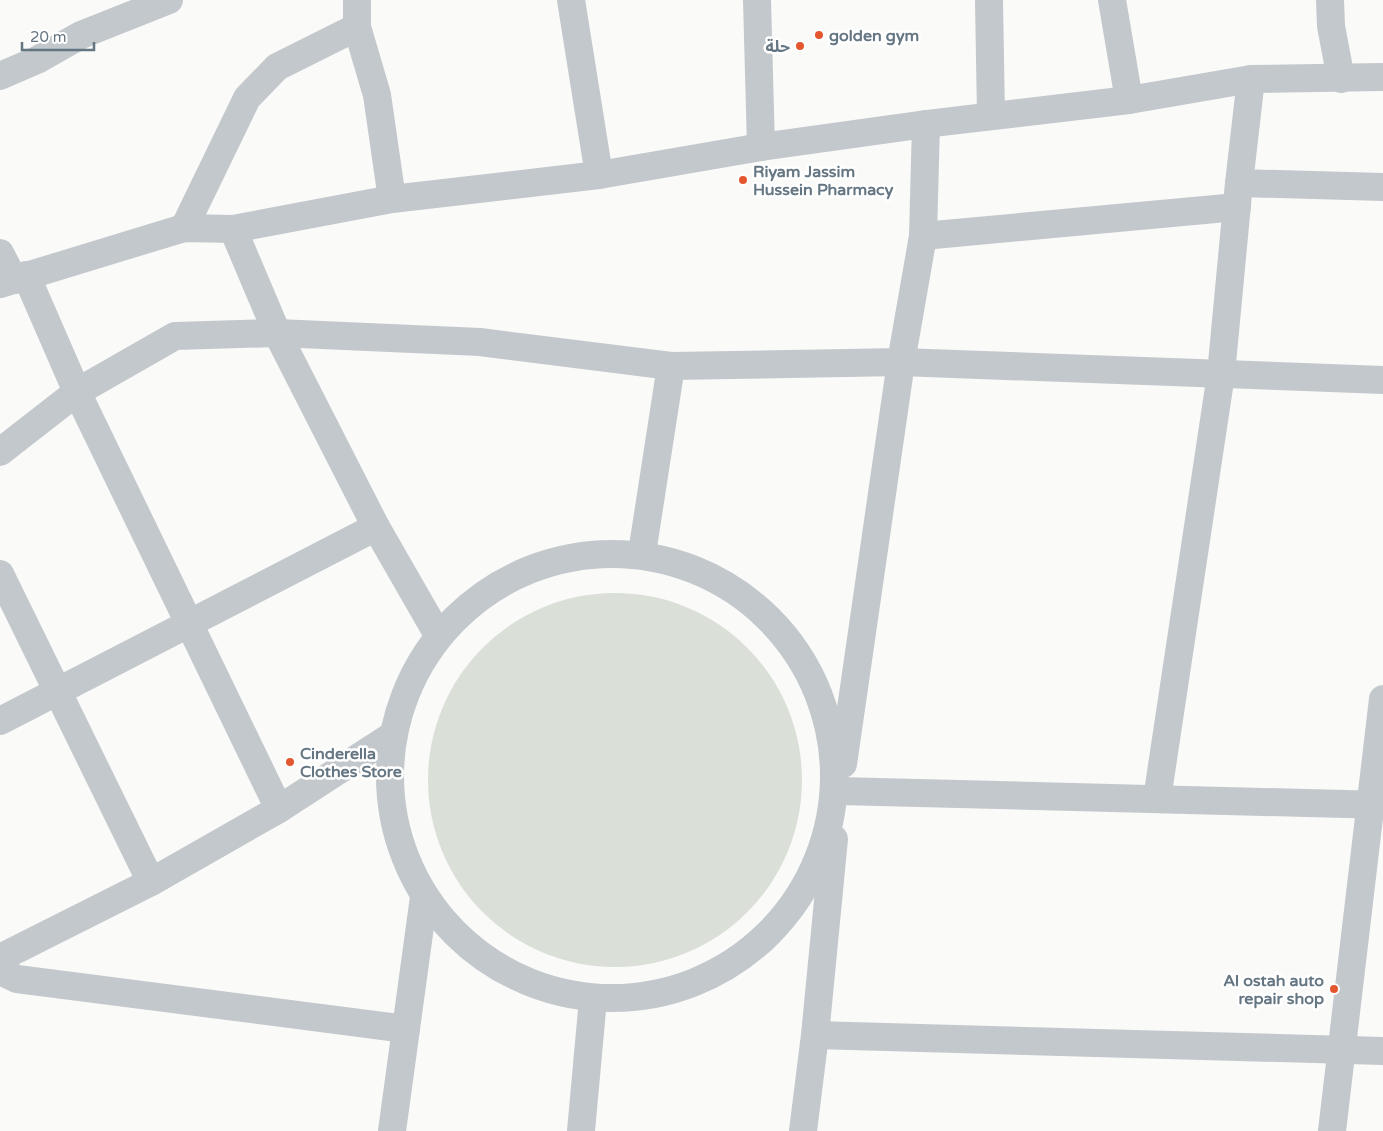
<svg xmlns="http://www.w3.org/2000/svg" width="1383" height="1131" font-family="'Varela Round','Noto Sans Arabic',sans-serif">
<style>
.green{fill:#dadfd7}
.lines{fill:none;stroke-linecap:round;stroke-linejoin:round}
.minor{stroke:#c3c8cc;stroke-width:28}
.poi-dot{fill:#e4572e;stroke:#fff;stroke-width:2}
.labels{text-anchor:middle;stroke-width:5;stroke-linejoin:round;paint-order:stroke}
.poi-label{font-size:16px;font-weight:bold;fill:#657683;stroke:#fff;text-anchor:start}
</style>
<rect width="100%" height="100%" fill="#fafaf8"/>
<!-- green -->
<circle class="green" cx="615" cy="780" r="187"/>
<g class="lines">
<!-- minor -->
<g class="minor">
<path d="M357,0V27L377,95L392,199"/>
<path d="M571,0L599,175"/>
<path d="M757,0L761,147"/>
<path d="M989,0L991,116"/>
<path d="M1112,0L1129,100"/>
<path d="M1330,0L1331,26L1341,79"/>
<path d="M0,76L37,60L81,35L169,0"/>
<path d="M1239,183L1383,187"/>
<path d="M184,228L247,98L277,67L357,27"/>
<path d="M233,229L277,333L376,527L438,635"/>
<path d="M923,236L1237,207"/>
<path d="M0,253L14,280"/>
<path d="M26,275L77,392L279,809"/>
<path d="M0,284L184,228L233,229L392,199L599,175L761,147L926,124L1129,100L1251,79L1383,77"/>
<path d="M0,452L77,392L175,336L277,333L480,342L671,366L901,362L1383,380"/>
<path d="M642,553L671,366"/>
<circle cx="612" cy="776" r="222"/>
<path d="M0,574L151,882"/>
<path d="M0,721L376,527"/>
<path d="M843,764L901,362L923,236L926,124"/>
<path d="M839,791L1383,805"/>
<path d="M1157,799L1221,374L1239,183L1251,79"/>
<path d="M0,958L151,882L279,809L393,735"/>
<path d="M0,971L17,979L406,1029"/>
<path d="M815,1035L1383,1051"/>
<path d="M392,1131L424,897"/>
<path d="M581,1131L593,999"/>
<path d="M803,1131L815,1035L834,839"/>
<path d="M1332,1131L1383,699"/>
</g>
</g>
<!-- markers -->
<g class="poi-dot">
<circle cx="819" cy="35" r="5"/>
<circle cx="800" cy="46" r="5"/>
<circle cx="743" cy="180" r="5"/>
<circle cx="290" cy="762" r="5"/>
<circle cx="1334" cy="989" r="5"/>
</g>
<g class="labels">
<!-- poi labels -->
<g class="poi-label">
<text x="829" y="41">golden gym</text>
<text x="790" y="52" text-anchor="end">حلة</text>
<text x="753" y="177">Riyam Jassim<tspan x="753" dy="18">Hussein Pharmacy</tspan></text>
<text x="300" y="759">Cinderella<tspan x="300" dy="18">Clothes Store</tspan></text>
<text x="1324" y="986" text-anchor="end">Al ostah auto<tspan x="1324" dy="18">repair shop</tspan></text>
</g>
</g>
<!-- scale -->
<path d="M22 42v8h72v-8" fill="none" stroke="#657683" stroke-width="2.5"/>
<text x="30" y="42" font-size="15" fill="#657683" stroke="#ffffff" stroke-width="4" paint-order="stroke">20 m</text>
</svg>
